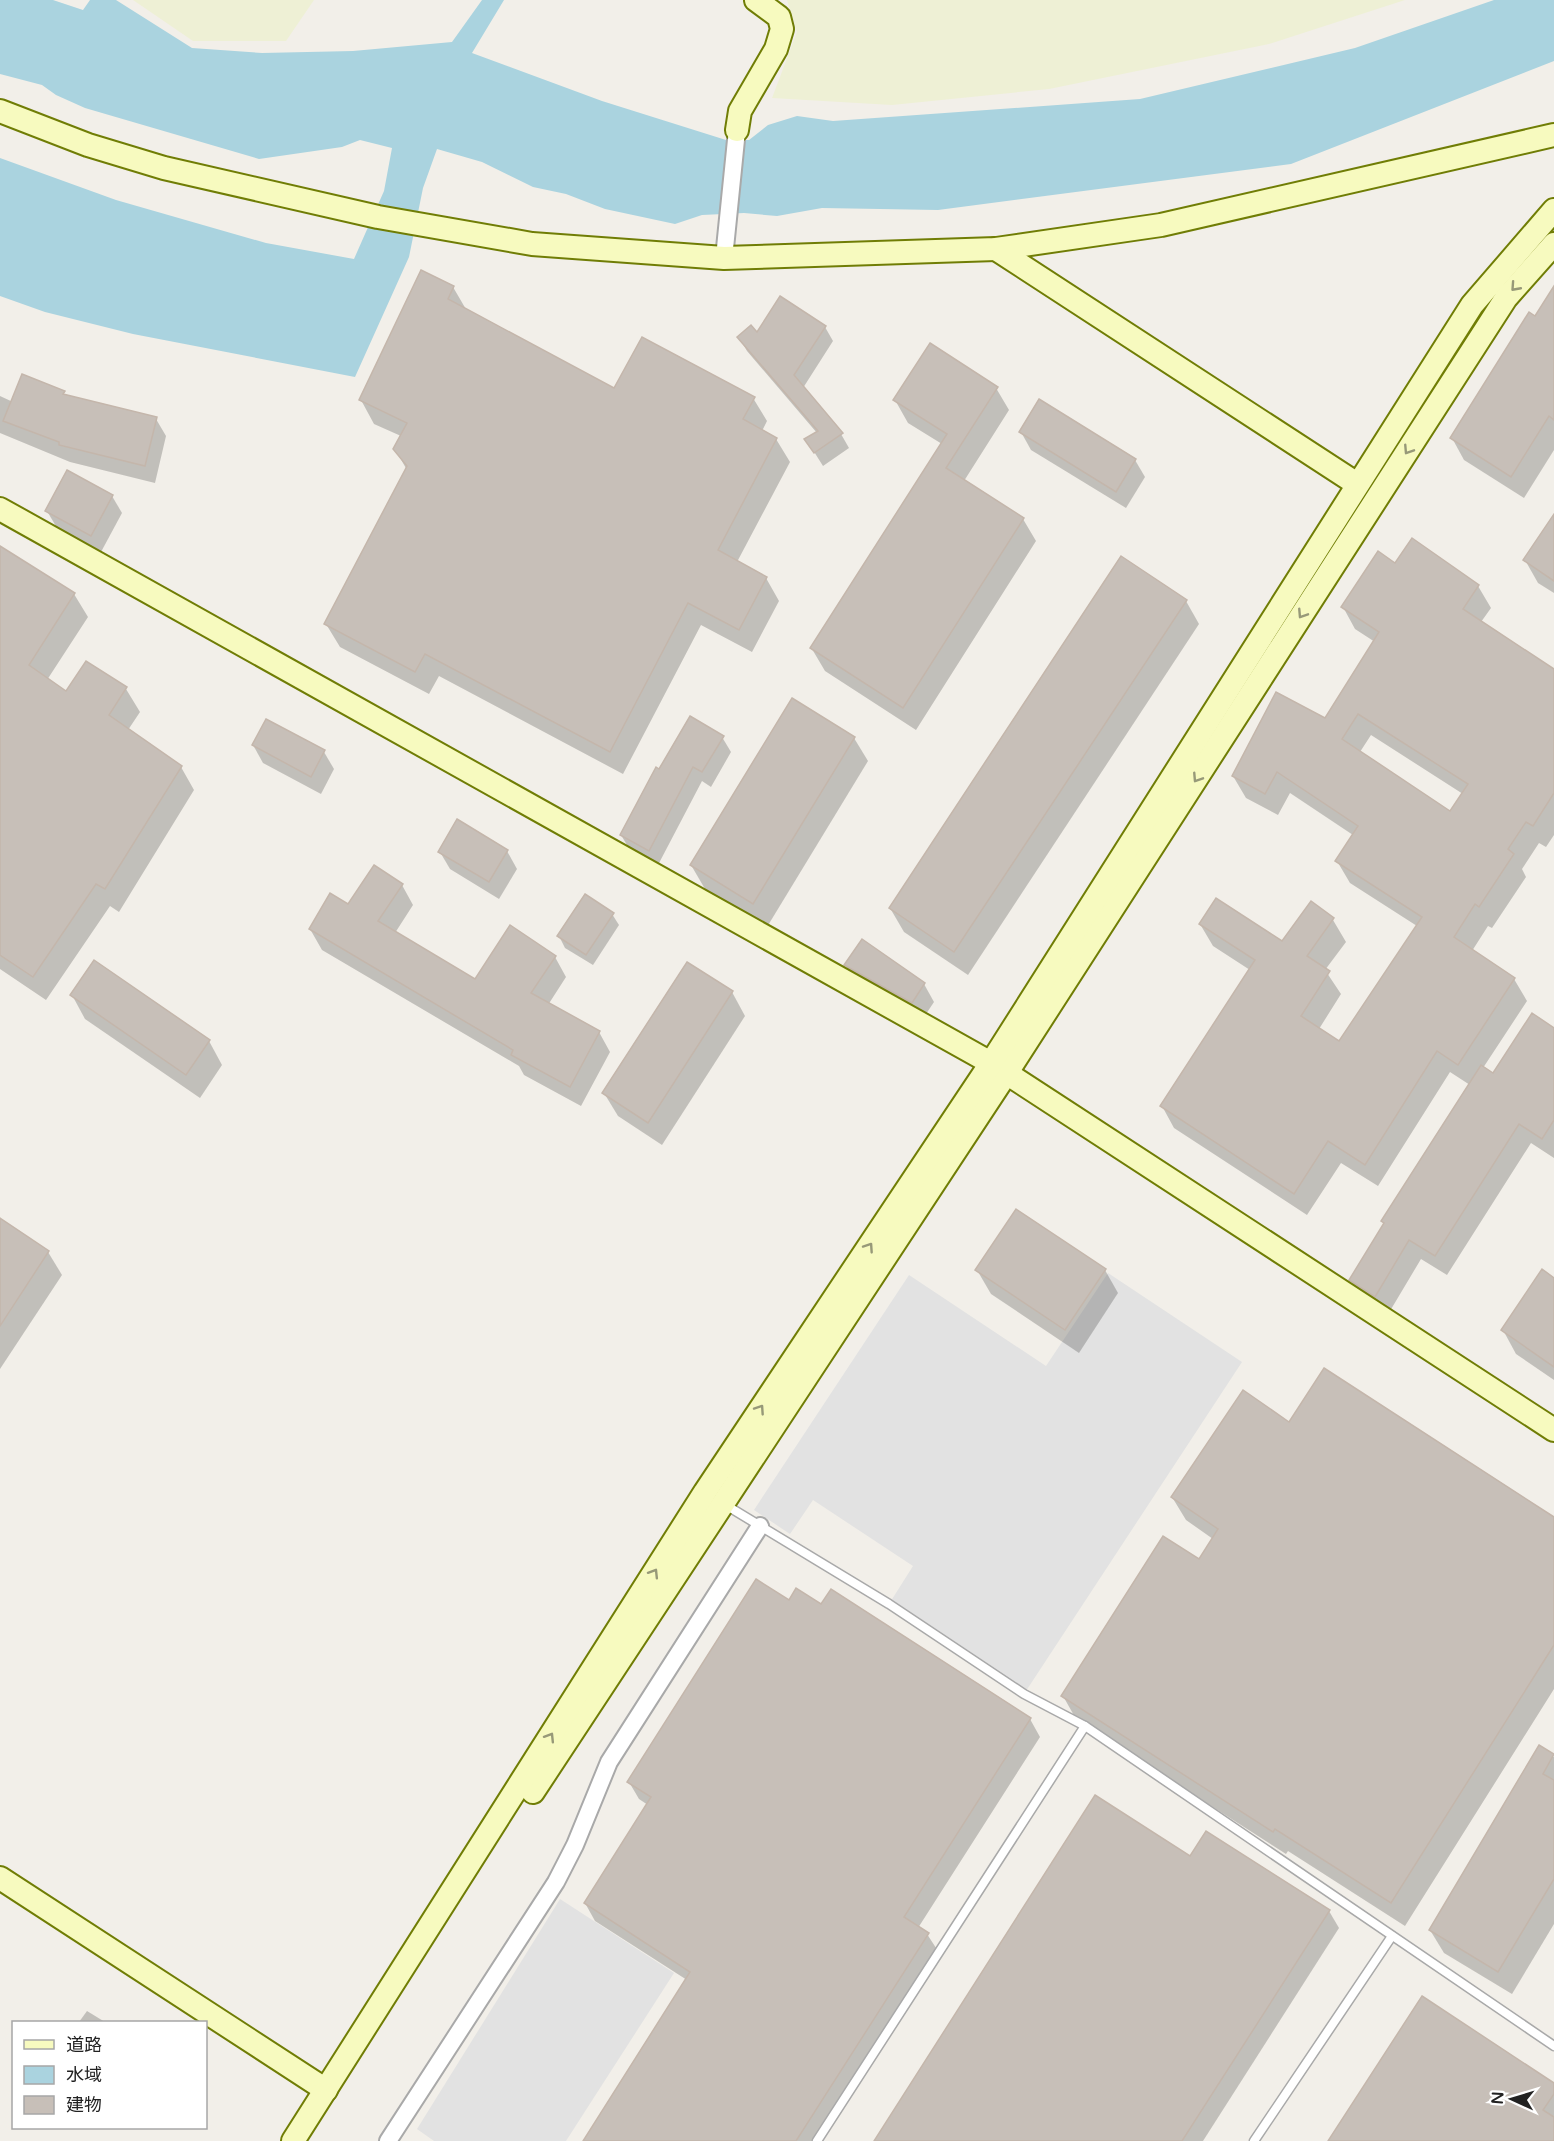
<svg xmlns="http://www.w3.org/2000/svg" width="1554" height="2141" font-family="'Varela Round','Noto Sans JP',sans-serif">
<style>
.farmland{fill:#eef0d5}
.parking{fill:#e2e2e2}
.water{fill:#aad3df}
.shadow{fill:#0003;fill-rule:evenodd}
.building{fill:#c7bfb8;stroke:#c4b6ab;stroke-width:1.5;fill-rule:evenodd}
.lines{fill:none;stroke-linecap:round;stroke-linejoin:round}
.lane-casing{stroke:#a9a9a9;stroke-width:11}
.street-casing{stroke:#a9a9a9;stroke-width:20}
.secondary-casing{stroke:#707d05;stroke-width:26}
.lane{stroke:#fff;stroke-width:8}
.street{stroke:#fff;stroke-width:16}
.secondary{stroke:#f7fabf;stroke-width:22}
.oneway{stroke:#979978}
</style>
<rect width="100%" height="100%" fill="#f2efe9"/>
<!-- farmland -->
<g class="farmland">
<path d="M133,0H314L286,41H193Z"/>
<path d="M787,0H1405L1269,44L1049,89L892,105L772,98L797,32Z"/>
</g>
<!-- parking -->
<g class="parking">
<path d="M1108,1273L1242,1362L1024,1694L889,1604L913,1566L813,1500L790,1534L754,1510L909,1275L1046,1366Z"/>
<path d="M560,1899L674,1973L566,2141H434L417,2129Z"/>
</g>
<!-- water -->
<path class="water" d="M0,0H53L83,10L90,0H116L192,48L262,53L353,51L452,42L482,0H504L472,53L602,101L726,140H749L768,125L797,116L833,121L1140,99L1355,48L1494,0H1554V61L1291,164L938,210L822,208L777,216L744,213L702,215L675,224L605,209L566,194L533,187L482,162L437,149L423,188L409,257L355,377L133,334L45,312L0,296V158L116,200L266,243L354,259L384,191L392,148L360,140L342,147L259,159L85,108L56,95L42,85L0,74Z"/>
<!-- shadow -->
<g class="shadow">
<path d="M453,287L467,311L615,390L753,398L767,421L762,431L776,439L790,462L737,562L766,578L779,601L752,652L701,625L623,774L439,676L429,694L340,647L326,624L407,470L395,449L401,436L374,424L361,400Z"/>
<path d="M1554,289V450L1524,498L1464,460L1452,438Z"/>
<path d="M825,327L833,341L803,388L841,434L849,448L823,466L806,439L817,433L747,351L739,337Z"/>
<path d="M996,388L1009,410L964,481L1023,519L1036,541L916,730L825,671L812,649L942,444L908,423L895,400Z"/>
<path d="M63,392L66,397L156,419L166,436L155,483L70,462L0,433V396L13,402Z"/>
<path d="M1021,432L1135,460L1145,477L1126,508L1031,450Z"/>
<path d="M112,496L122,513L101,552L57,528L47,511Z"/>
<path d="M1554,517V593L1538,583L1525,560Z"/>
<path d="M0,548L74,594L88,617L47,680L66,693L86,663L126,689L140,712L128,730L181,767L194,790L119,912L110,906L46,1000L0,969Z"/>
<path d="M1396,565L1478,586L1491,608L1481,622L1554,671V835L1546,847L1539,843L1522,869L1526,877L1492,928L1488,926L1472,951L1514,979L1527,1001L1483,1068L1493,1075L1554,1030V1158L1531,1143L1447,1275L1421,1259L1387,1316L1363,1301L1351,1280L1384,1225L1382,1221L1470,1085L1450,1072L1378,1186L1341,1163L1307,1215L1174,1128L1162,1106L1250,970L1213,946L1200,924L1282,943L1311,903L1333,920L1346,942L1325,970L1341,994L1319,1029L1339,1043L1417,926L1350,883L1337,861L1353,835L1290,793L1278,815L1246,798L1233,776L1326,720L1375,642L1355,629L1343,607ZM1371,735L1463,794L1451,813L1360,752Z"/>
<path d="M1186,601L1199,624L968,975L904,932L890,908Z"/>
<path d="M722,737L731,752L711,787L702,781L658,865L630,850L621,835L660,771Z"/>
<path d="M854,738L868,761L767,927L705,889L691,865Z"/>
<path d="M253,745L324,752L334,769L321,794L263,763Z"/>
<path d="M507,851L517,869L499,899L450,869L440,852Z"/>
<path d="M402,885L413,905L395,933L476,981L555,957L566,977L548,1005L599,1032L610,1052L581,1106L524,1075L519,1066L322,950L310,929L348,906Z"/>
<path d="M612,914L619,925L593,965L565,948L559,936Z"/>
<path d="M846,965L924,984L934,1002L922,1020L856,983Z"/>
<path d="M732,992L745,1016L662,1145L618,1116L604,1093Z"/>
<path d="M72,995L209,1041L222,1065L200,1098L85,1019Z"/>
<path d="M0,1220L48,1252L62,1275L0,1369Z"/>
<path d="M977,1270H1105L1118,1293L1079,1353L991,1294Z"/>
<path d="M1554,1280V1380L1516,1354L1503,1330Z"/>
<path d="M1290,1424L1554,1518V1689L1405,1926L1288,1851L1286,1854L1076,1719L1063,1696L1200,1561L1213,1539L1186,1520L1172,1497Z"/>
<path d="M789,1602L1030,1719L1040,1737L918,1928L927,1934L938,1951L817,2141H584L687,1980L595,1921L585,1903L648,1805L639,1799L629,1782Z"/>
<path d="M1540,1747L1554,1757V1924L1512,1994L1444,1953L1430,1930Z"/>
<path d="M1190,1858L1329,1911L1339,1928L1203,2141H876Z"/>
<path d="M87,2011L105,2022H79Z"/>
<path d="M1554,2085V2141H1330Z"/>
</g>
<!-- building -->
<g class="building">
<path d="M421,270L454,286L448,299L614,388L642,337L755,397L743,419L777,438L718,550L767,577L739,630L688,603L610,752L425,654L415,672L324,624L407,466L393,449L407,423L359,400Z"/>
<path d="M1554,286V420L1549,416L1511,477L1450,438L1529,312L1535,316Z"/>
<path d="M780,296L826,326L794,375L843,433L814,453L804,439L818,431L737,337L751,325L757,332Z"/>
<path d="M930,343L998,387L946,468L1024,518L903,708L810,648L947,434L893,400Z"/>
<path d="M22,374L65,391L63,394L157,417L145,466L59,445V442L3,421Z"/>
<path d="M1039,399L1136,459L1116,492L1019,432Z"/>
<path d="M67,470L113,495L91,536L45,511Z"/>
<path d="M1554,514V581L1523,560Z"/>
<path d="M1412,538L1479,585L1463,609L1554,669V793L1533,826L1526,822L1508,849L1514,854L1479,907L1475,904L1454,937L1515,978L1458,1065L1437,1051L1365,1165L1328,1141L1294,1194L1160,1106L1255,960L1199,924L1216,898L1282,941L1311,901L1334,918L1307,956L1330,971L1301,1016L1339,1041L1422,917L1335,861L1358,826L1277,772L1265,794L1232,776L1276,692L1325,718L1379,632L1341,607L1378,551L1395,563ZM1358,714L1468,784L1450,811L1342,739Z"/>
<path d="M0,546L75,593L29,665L66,691L86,661L127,687L109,715L182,766L105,889L96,884L33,977L0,955Z"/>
<path d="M1121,556L1187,600L954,952L889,908Z"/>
<path d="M792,698L855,737L753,904L690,865Z"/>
<path d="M690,716L724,736L702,772L693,767L649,851L620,835L656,767L659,769Z"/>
<path d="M266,719L325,750L311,777L252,745Z"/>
<path d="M457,819L508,850L489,882L438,852Z"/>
<path d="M374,865L403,884L378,921L475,979L510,925L556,956L531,993L600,1031L570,1087L511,1055L513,1050L309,929L330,893L348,904Z"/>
<path d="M585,894L614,913L586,955L557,936Z"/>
<path d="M862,939L925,983L912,1003L844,965Z"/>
<path d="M94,960L210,1040L186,1075L70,995Z"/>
<path d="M687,962L733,991L648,1123L602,1093Z"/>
<path d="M1532,1013L1554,1028V1120L1542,1139L1519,1124L1435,1256L1409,1240L1375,1297L1349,1280L1384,1223L1381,1221L1481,1065L1493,1073Z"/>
<path d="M1016,1209L1106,1269L1065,1330L975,1270Z"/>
<path d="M0,1218L49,1251L0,1326Z"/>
<path d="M1542,1269L1554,1278V1367L1501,1330Z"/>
<path d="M1324,1368L1554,1517V1645L1391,1903L1275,1829L1273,1832L1061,1696L1163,1536L1199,1559L1218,1529L1171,1497L1243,1390L1289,1422Z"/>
<path d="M756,1579L789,1600L796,1588L821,1604L831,1589L1031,1718L904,1917L929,1933L796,2141H583L690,1972L584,1903L651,1797L627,1782Z"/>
<path d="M1539,1745L1554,1754L1543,1774L1554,1780V1879L1498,1972L1429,1930Z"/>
<path d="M1095,1795L1190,1856L1206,1831L1330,1910L1182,2141H874Z"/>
<path d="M1422,1996L1554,2083V2094L1543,2110L1554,2117V2141H1328Z"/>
</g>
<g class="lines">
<defs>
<g id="lane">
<path d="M724,1504L889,1604L1024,1694L1085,1726L1554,2046"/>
<path d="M817,2141L1085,1726"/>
<path d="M1254,2141L1392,1936"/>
</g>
<g id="street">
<path d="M724,258L737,130"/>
<path d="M388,2141L556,1882L575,1845L609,1762L760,1526"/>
</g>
<g id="secondary">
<path d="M0,111L88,145L164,168L378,217L532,244L724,258L996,249L1161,225L1554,135"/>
<path d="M737,130L740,111L776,49L782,29L779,17L756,0"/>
<path d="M996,249L1357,484"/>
<path d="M0,509L991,1063L1554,1430"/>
<path d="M533,1792L1006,1074L1506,298L1554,244"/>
<path d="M0,1878L326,2090"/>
<path d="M293,2141L705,1492L991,1063L1472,305L1554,210"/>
</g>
</defs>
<!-- lane casing -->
<use href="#lane" class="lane-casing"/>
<!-- street casing -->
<use href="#street" class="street-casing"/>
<!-- secondary casing -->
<use href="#secondary" class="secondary-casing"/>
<!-- lane -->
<use href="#lane" class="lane"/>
<!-- street -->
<use href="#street" class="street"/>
<!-- secondary -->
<use href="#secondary" class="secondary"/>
</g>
<!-- one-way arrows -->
<defs><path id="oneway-chevron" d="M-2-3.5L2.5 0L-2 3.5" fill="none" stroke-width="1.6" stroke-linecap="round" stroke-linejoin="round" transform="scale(1.5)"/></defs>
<g class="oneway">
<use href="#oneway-chevron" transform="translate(1515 287) rotate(132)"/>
<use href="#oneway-chevron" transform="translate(1408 450) rotate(123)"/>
<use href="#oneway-chevron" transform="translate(1302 614) rotate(123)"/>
<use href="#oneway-chevron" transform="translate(1197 778) rotate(123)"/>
<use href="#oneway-chevron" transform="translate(869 1247) rotate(-56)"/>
<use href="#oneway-chevron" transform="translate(760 1409) rotate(-56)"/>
<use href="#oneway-chevron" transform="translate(654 1573) rotate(-58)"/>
<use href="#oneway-chevron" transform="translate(550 1737) rotate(-58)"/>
</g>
<!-- legend -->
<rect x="12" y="2021" width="195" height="108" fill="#ffffff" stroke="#a7a7a7" stroke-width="1.5"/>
<rect x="24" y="2040" width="30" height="9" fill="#f7fabf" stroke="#a7a7a7" stroke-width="1.5"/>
<text x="66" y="2051" font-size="18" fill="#222222">道路</text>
<rect x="24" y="2066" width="30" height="18" fill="#aad3df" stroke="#a7a7a7" stroke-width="1.5"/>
<text x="66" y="2081" font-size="18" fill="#222222">水域</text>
<rect x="24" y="2096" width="30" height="18" fill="#c7bfb8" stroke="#a7a7a7" stroke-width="1.5"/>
<text x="66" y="2111" font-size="18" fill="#222222">建物</text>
<!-- north arrow -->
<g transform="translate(1512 2099) rotate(274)" stroke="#ffffff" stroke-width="4.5" paint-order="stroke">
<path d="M0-4.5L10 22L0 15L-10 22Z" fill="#222222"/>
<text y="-9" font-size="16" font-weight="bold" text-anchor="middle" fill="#222222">N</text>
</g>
</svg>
